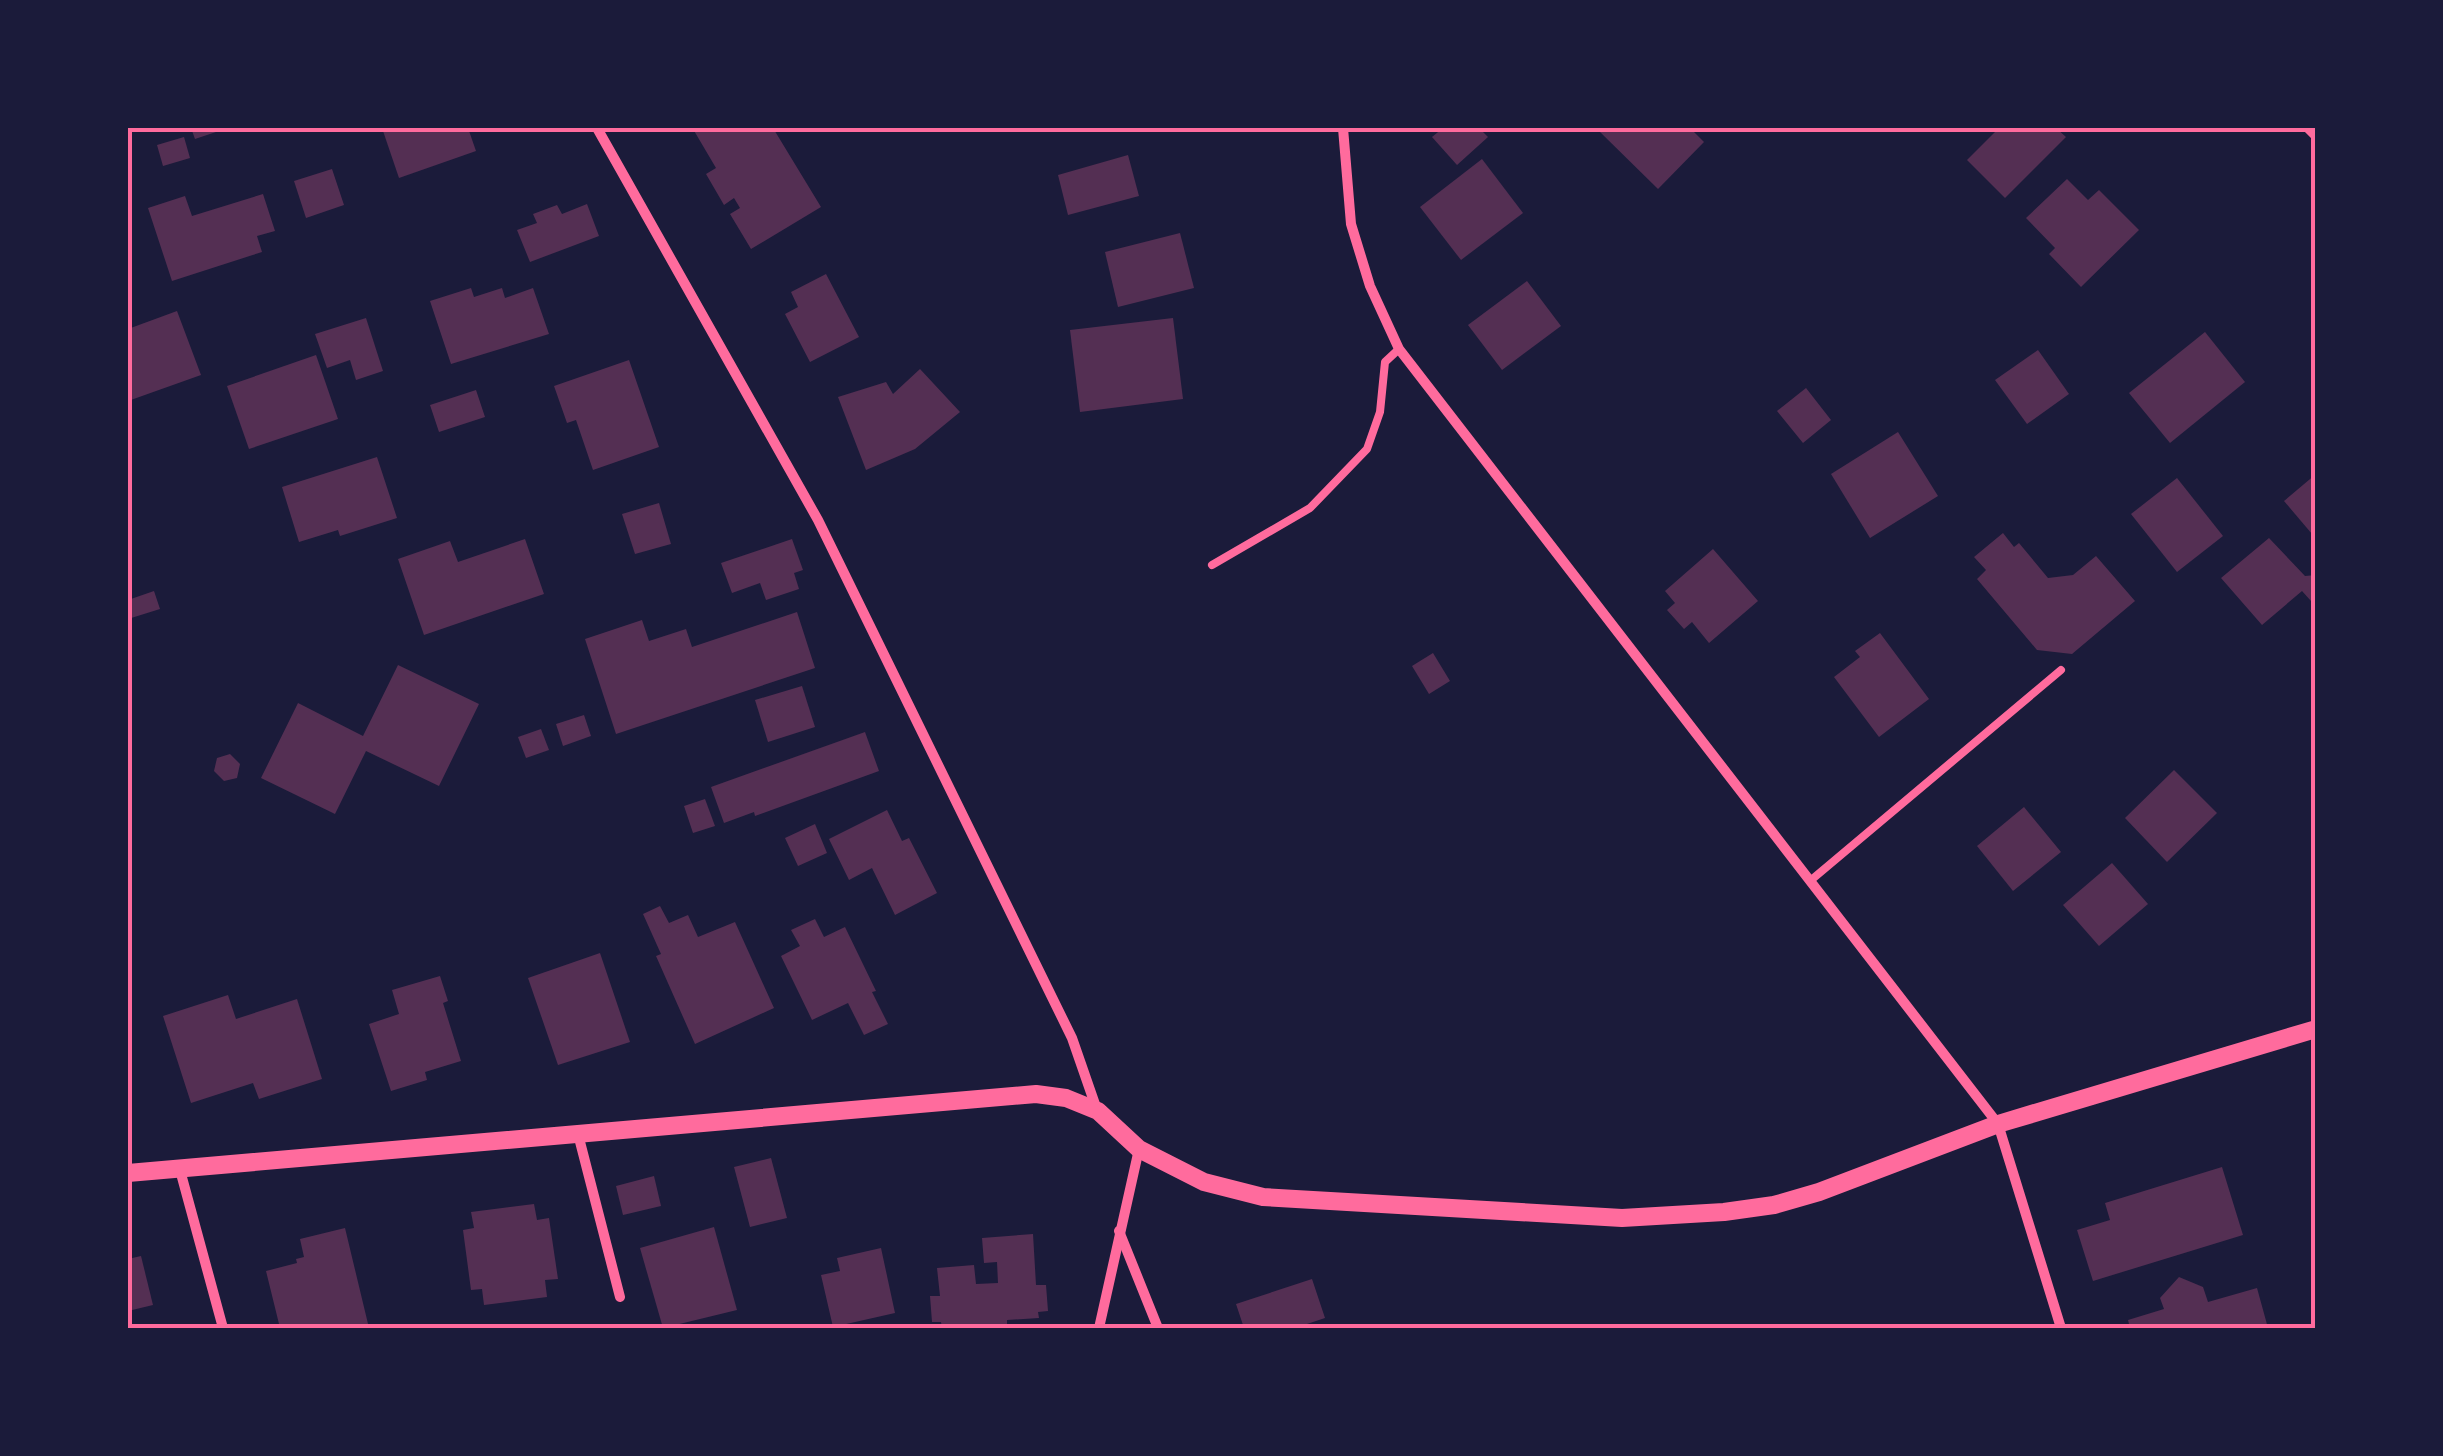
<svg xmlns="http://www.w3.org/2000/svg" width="2443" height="1456" font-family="Rubik,sans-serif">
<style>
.building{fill:#542f53}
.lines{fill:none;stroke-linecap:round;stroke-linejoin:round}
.service{stroke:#ff6b9d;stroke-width:8}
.minor{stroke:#ff6b9d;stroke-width:10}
.tertiary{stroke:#ff6b9d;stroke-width:18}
.neatline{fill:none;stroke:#ff6b9d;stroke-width:4}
</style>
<rect width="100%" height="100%" fill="#1b1b3a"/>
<!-- building -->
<g class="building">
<path d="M191,128H228L195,139Z"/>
<path d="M382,128H468L476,151L399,178Z"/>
<path d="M695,128H773L821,207L751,249L730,214L740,208L734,198L724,205L706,174L716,168L693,129Z"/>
<path d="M1443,128H1479L1488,137L1457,165L1432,137Z"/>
<path d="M1603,128H1690L1704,142L1658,189L1599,131Z"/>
<path d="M1991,128H2056L2066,137L2005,198L1967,160L1995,132Z"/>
<path d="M184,137L190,158L163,166L157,145Z"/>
<path d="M1128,155L1139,196L1068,215L1058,175Z"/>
<path d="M1482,159L1523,213L1461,260L1420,207Z"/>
<path d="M332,169L344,205L306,218L294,181Z"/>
<path d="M2067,179L2088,200L2099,190L2139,230L2081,287L2049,254L2055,248L2026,218Z"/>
<path d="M263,194L275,231L257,236L262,252L172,281L148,208L185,196L192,216Z"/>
<path d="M587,204L599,236L530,262L517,230L537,223L533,214L557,205L562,214Z"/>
<path d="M1180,233L1194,288L1118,307L1105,252Z"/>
<path d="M826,274L859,337L810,362L785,314L798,307L791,292Z"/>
<path d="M1527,281L1561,326L1502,370L1468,325Z"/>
<path d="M471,288L474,297L502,288L505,298L533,288L549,334L451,364L430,301Z"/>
<path d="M177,311L201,375L128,401V329Z"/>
<path d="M366,318L383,371L356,380L350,360L327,368L315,334Z"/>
<path d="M1173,318L1183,399L1080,412L1070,330Z"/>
<path d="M2205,332L2245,382L2170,443L2129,393Z"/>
<path d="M2038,350L2069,394L2027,424L1995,380Z"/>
<path d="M316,355L338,419L249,449L227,386Z"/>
<path d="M629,360L659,447L593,470L576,420L567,423L554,386Z"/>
<path d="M920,369L960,412L915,449L866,470L838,397L886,382L893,394Z"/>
<path d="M1806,388L1831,420L1803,443L1777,411Z"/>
<path d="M476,390L485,417L439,432L430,405Z"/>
<path d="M1898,432L1938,496L1870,538L1831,474Z"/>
<path d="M377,457L397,518L340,536L338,530L299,542L282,487Z"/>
<path d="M2316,474V530L2312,534L2284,501Z"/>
<path d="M2177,478L2223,536L2177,572L2131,514Z"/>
<path d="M659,503L671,544L635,554L622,514Z"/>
<path d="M2003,533L2014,547L2019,543L2048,578L2073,575L2096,556L2135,601L2072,654L2037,650L1977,579L1986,570L1974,557Z"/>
<path d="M2269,538L2305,576L2316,575V598L2311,601L2302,591L2262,625L2221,578Z"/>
<path d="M525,539L544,594L424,635L398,559L450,541L458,562Z"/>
<path d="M792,539L803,570L794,573L799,589L766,600L760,583L732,593L721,563Z"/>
<path d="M1713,549L1758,601L1709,643L1692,622L1684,629L1667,610L1675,603L1665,591Z"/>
<path d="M154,591L160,609L128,619V600Z"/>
<path d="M797,612L815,668L616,734L585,639L642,620L649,641L686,629L692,647Z"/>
<path d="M1880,633L1929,699L1879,737L1834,677L1860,657L1855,651Z"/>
<path d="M1433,653L1450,681L1429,694L1412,666Z"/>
<path d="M398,665L479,704L439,786L366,751L335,814L261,778L298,703L363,736Z"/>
<path d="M802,686L815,727L768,742L755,700Z"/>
<path d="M584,715L591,736L563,746L556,724Z"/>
<path d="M541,729L549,750L526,758L518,737Z"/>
<path d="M865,732L879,771L755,816L754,812L724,823L711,787Z"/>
<path d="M230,754L240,764L237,778L224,781L214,771L217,758Z"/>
<path d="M2174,770L2217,813L2167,862L2125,818Z"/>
<path d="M705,799L715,826L693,833L684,806Z"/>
<path d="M2024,807L2061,852L2013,891L1977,846Z"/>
<path d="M887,810L902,841L909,838L937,893L895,915L872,868L849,880L829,839Z"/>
<path d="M815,824L827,853L798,866L785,838Z"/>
<path d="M2112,863L2148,904L2099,946L2063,905Z"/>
<path d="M660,906L669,923L688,915L698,937L735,922L774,1008L695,1044L656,956L661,954L643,914Z"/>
<path d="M815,919L824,937L845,927L876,991L872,992L888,1024L864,1035L848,1003L812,1020L781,956L800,946L791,930Z"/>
<path d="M600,953L630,1042L558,1065L528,978Z"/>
<path d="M440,976L448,1001L443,1003L461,1061L425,1072L427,1080L391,1091L369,1024L399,1014L392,990Z"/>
<path d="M228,995L236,1019L297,999L322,1079L259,1099L253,1083L191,1103L163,1016Z"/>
<path d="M771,1158L787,1218L750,1227L734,1167Z"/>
<path d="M2222,1167L2243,1235L2093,1281L2077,1230L2110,1220L2105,1203Z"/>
<path d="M654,1176L661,1206L623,1215L616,1186Z"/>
<path d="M534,1204L537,1220L549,1218L558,1279L545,1280L547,1297L484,1305L482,1289L471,1290L463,1230L474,1228L471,1212Z"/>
<path d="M714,1227L737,1310L663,1328L640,1248Z"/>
<path d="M345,1228L369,1328H280L266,1271L297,1263L296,1259L304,1257L300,1239Z"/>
<path d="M1033,1234L1036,1285H1046L1048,1311L1038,1312L1039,1318L1007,1320V1328H979V1326L942,1328L941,1322H932L930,1296H940L937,1268L974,1265L976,1284L998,1283L997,1262L984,1263L982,1238Z"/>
<path d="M881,1248L895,1313L833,1327L821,1275L840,1271L837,1258Z"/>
<path d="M141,1256L153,1305L128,1311V1259Z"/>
<path d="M2179,1277L2203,1287L2208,1302L2257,1288L2268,1328H2130L2128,1320L2164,1309L2160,1298Z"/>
<path d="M1312,1279L1325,1318L1295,1328H1244L1236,1304Z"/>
</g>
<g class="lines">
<!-- service -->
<g class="service">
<path d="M1212,565L1310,508L1367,449L1380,412L1385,362L1399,349"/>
<path d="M1810,881L2061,670"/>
</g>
<!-- minor -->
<g class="minor">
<path d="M597,128L818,520L1072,1038L1097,1110"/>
<path d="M1343,128L1351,224L1370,286L1399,349L1998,1124L2061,1328"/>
<path d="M2308,128L2316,136"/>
<path d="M578,1134L620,1297"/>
<path d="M180,1170L223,1328"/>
<path d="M1119,1231L1158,1328"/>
<path d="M1099,1328L1139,1149"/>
</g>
<!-- tertiary -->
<path class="tertiary" d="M128,1173L1036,1094L1066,1098L1098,1111L1139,1149L1204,1182L1263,1197L1622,1218L1724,1212L1774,1205L1819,1192L1998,1124L2316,1029"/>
</g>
<!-- border -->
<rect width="2443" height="1456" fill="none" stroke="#1b1b3a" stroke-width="260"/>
<rect x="130" y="130" width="2183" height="1196" class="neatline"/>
</svg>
